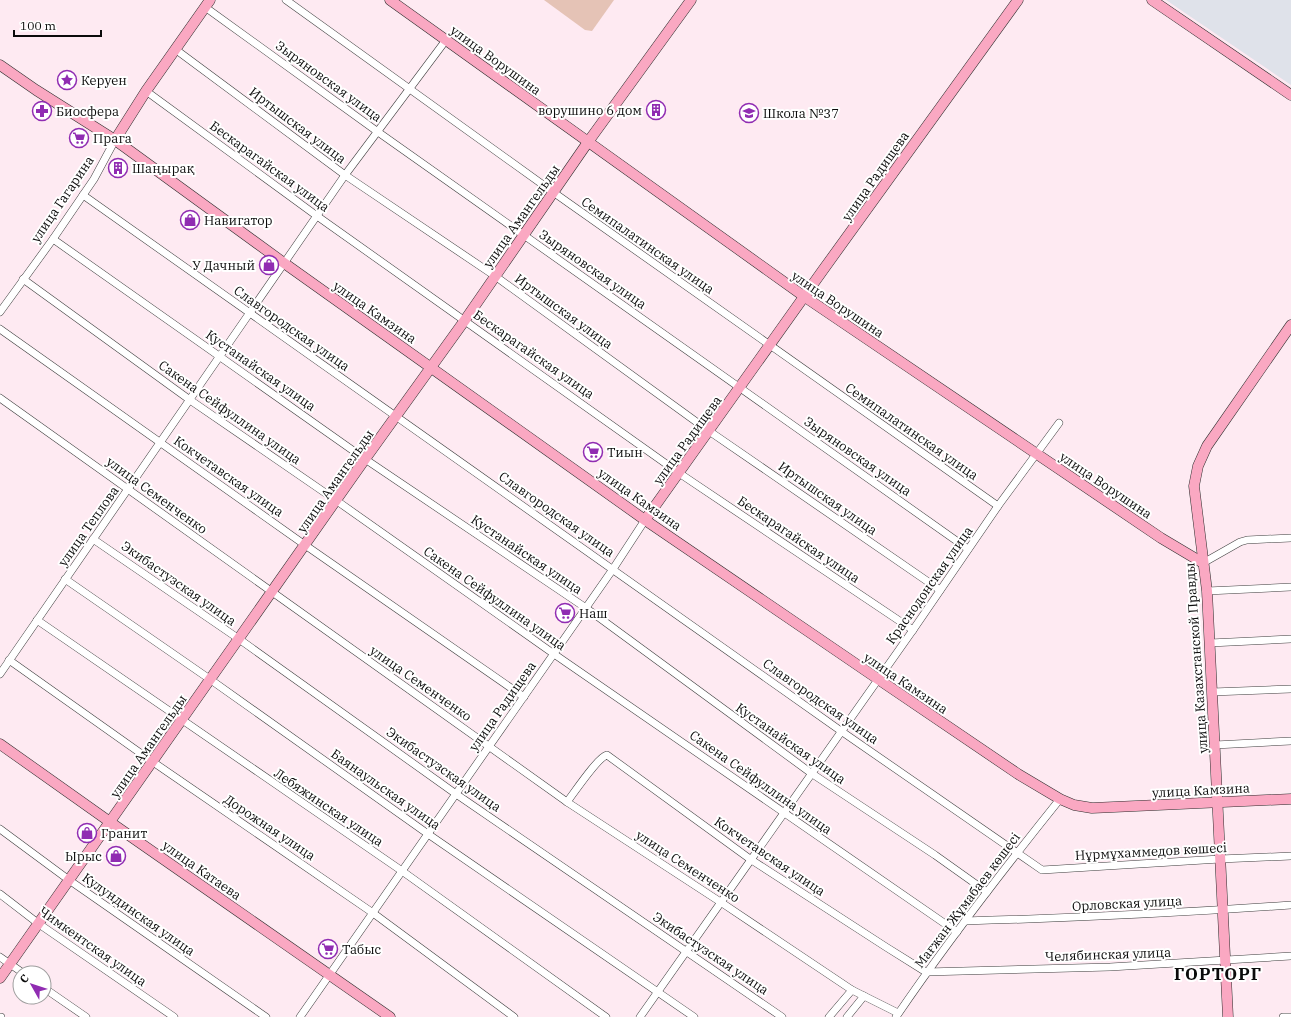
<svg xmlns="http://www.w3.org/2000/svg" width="1291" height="1017" font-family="'IBM Plex Serif',serif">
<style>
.industrial{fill:#dfe2ea}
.green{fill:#e5c3b6}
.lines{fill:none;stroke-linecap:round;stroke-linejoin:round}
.street-casing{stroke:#3e3e3e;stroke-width:8}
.secondary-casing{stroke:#2d2d2d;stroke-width:11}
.street{stroke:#fff;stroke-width:7}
.secondary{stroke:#faa8c2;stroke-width:10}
.labels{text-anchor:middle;stroke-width:4;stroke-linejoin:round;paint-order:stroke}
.street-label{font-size:13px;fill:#0b0b0b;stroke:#fff}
.poi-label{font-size:13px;fill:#0b0b0b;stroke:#fff;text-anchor:start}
.district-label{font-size:17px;font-weight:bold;letter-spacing:1px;fill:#0b0b0b;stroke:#fff}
</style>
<rect width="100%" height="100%" fill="#feeaf2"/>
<!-- industrial -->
<path class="industrial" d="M1166,0H1291V85Z"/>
<!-- green -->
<path class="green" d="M544,0H614L592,31L585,30Z"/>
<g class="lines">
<defs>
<g id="street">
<path d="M286,0L553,192L998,506"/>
<path d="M205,7L378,132L968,549"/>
<path d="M175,49L345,175L495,276L709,431L940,590"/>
<path d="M146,91L317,216L679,473L913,630"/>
<path d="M83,195L841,731L1042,870L1220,859L1291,856"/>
<path d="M53,239L365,459L586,608L811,773L935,855L987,892"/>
<path d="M23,279L190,400L337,501L554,654L957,932"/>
<path d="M0,312L53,239L94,179L115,140"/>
<path d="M0,329L305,545L524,697"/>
<path d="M0,398L567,802L722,903L852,990L898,1013"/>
<path d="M93,539L239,639L456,794L782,1017"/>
<path d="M1203,563L1240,542L1247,540L1291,538"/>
<path d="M65,579L211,680L428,834L694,1017"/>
<path d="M1207,591L1291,587"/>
<path d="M37,620L402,871L606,1017"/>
<path d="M1210,643L1291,639"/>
<path d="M9,660L153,762L373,913L514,1017"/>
<path d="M0,674L345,175L446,40"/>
<path d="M1212,692L1291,689"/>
<path d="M1215,745L1291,741"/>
<path d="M567,802C574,793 598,757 607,755L750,859L886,947L926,972L1110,967L1291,956"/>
<path d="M0,829L69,880L266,1017"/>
<path d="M0,894L39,924L174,1017"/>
<path d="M965,921C1073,918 1182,913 1291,905"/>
<path d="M0,957L23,973"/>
<path d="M44,988L86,1017"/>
<path d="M0,1017H1"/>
<path d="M300,1017L613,569L645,520"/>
<path d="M640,1017L913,630L998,506L1059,423"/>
<path d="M829,1017L852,990"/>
<path d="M847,1017L864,996"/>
<path d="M896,1017C947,942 1003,870 1060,799"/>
<path d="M1283,1017H1291"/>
</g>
<g id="secondary">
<path d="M390,0L805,297L1161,538L1203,563"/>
<path d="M1152,0L1291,95"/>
<path d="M0,65L36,90L115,140L284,263L645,520L878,679L1018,774L1060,799L1074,805L1092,808L1291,799"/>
<path d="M115,140L146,91L210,0"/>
<path d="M645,520L823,270L1018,0"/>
<path d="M0,744L110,822L390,1017"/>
<path d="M0,978L365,459L465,320L588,142L691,0"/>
<path d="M1228,1017L1207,591L1194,486L1198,466L1207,446L1291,325"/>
</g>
</defs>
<!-- street casing -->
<use href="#street" class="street-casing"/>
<!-- secondary casing -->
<use href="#secondary" class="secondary-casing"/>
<!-- street -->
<use href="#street" class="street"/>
<!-- secondary -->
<use href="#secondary" class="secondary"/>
</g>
<!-- icons -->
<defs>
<symbol id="sight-ring" viewBox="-11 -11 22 22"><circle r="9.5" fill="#fff" stroke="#902cb2" stroke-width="1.5"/><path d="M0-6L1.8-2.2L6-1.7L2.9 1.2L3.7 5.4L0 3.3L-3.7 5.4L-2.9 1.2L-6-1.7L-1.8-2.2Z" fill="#902cb2"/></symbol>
<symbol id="building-ring" viewBox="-11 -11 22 22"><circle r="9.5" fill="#fff" stroke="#902cb2" stroke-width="1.5"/><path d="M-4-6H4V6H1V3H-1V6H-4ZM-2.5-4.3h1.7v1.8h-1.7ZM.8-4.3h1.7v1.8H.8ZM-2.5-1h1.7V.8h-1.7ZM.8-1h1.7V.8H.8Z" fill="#902cb2"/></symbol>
<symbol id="pharmacy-ring" viewBox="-11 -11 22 22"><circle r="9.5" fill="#fff" stroke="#902cb2" stroke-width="1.5"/><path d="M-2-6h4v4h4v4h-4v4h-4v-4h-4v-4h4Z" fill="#902cb2"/></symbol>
<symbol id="school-ring" viewBox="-11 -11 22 22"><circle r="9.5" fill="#fff" stroke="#902cb2" stroke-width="1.5"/><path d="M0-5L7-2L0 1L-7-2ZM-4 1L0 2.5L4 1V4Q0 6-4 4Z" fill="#902cb2"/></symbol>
<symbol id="supermarket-ring" viewBox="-11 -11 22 22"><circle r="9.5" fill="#fff" stroke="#902cb2" stroke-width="1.5"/><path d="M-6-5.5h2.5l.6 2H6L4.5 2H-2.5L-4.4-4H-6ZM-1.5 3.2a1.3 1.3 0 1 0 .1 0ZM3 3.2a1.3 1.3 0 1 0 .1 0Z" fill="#902cb2"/></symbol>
<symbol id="shop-ring" viewBox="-11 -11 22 22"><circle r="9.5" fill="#fff" stroke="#902cb2" stroke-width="1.5"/><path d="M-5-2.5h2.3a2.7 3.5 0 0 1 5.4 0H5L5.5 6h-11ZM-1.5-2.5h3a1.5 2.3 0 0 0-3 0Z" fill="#902cb2"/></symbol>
</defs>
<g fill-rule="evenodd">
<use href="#sight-ring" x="56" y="69" width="22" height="22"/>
<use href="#building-ring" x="645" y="99" width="22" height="22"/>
<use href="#pharmacy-ring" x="31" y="100" width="22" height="22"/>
<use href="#school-ring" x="738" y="102" width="22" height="22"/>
<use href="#supermarket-ring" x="68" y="127" width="22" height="22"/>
<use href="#building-ring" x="107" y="157" width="22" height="22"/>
<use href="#shop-ring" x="179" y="209" width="22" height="22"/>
<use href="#shop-ring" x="258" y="254" width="22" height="22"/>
<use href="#supermarket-ring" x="582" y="441" width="22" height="22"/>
<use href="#supermarket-ring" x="554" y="602" width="22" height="22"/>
<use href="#shop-ring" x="76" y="822" width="22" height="22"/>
<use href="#shop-ring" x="105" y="845" width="22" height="22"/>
<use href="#supermarket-ring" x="317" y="938" width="22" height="22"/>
</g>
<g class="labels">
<!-- street labels -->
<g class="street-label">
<text transform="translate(496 60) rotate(36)" y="5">улица Ворушина</text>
<text transform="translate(329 81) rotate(36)" y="5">Зыряновская улица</text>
<text transform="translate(298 125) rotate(37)" y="5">Иртышская улица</text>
<text transform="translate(270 166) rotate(36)" y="5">Бескарагайская улица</text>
<text transform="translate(875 176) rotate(-55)" y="5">улица Радищева</text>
<text transform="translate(62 199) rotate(-56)" y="5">улица Гагарина</text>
<text transform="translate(521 216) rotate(-55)" y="5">улица Амангельды</text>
<text transform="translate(648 245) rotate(35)" y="5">Семипалатинская улица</text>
<text transform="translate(593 269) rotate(35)" y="5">Зыряновская улица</text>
<text transform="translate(838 304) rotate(34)" y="5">улица Ворушина</text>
<text transform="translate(564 311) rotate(36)" y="5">Иртышская улица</text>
<text transform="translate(375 312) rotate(35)" y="5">улица Камзина</text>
<text transform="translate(292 328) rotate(35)" y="5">Славгородская улица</text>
<text transform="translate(534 354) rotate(35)" y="5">Бескарагайская улица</text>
<text transform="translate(261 370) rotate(35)" y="5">Кустанайская улица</text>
<text transform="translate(230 412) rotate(35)" y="5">Сакена Сейфуллина улица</text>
<text transform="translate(912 431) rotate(35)" y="5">Семипалатинская улица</text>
<text transform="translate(687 440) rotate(-54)" y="5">улица Радищева</text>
<text transform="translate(858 456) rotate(35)" y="5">Зыряновская улица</text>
<text transform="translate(229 476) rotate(35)" y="5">Кокчетавская улица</text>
<text transform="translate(335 481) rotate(-55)" y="5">улица Амангельды</text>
<text transform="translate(1106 485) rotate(34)" y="5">улица Ворушина</text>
<text transform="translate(157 495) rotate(36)" y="5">улица Семенченко</text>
<text transform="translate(828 498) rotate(35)" y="5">Иртышская улица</text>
<text transform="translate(640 499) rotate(35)" y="5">улица Камзина</text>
<text transform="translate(557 514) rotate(35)" y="5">Славгородская улица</text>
<text transform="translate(88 526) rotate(-55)" y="5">улица Теплова</text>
<text transform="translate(799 539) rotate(34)" y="5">Бескарагайская улица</text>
<text transform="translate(527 554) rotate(34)" y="5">Кустанайская улица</text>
<text transform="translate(179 583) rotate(35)" y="5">Экибастузская улица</text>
<text transform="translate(929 585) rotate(-55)" y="5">Краснодонская улица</text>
<text transform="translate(495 598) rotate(35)" y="5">Сакена Сейфуллина улица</text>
<text transform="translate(1196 658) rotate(-94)" y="5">улица Казахстанской Правды</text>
<text transform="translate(421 683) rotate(35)" y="5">улица Семенченко</text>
<text transform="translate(906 683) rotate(34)" y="5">улица Камзина</text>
<text transform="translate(821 701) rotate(35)" y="5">Славгородская улица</text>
<text transform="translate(502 706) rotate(-55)" y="5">улица Радищева</text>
<text transform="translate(791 743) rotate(35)" y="5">Кустанайская улица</text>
<text transform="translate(148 746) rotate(-55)" y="5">улица Амангельды</text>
<text transform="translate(444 769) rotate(35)" y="5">Экибастузская улица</text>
<text transform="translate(761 782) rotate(35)" y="5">Сакена Сейфуллина улица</text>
<text transform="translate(386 789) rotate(35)" y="5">Баянаульская улица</text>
<text transform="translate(1201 790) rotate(-3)" y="5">улица Камзина</text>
<text transform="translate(329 807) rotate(34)" y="5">Лебяжинская улица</text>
<text transform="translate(270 827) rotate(34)" y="5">Дорожная улица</text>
<text transform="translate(1151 851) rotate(-3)" y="5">Нұрмұхаммедов көшесі</text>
<text transform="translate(770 856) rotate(34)" y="5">Кокчетавская улица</text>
<text transform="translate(688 866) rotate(33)" y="5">улица Семенченко</text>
<text transform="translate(202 870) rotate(35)" y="5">улица Катаева</text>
<text transform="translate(967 900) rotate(-53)" y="5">Мағжан Жұмабаев көшесі</text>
<text transform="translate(1127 903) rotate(-3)" y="5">Орловская улица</text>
<text transform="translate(139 914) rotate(35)" y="5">Кулундинская улица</text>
<text transform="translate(93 946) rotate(35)" y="5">Чимкентская улица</text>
<text transform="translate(711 953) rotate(34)" y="5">Экибастузская улица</text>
<text transform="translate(1108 954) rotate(-2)" y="5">Челябинская улица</text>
</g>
<!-- poi labels -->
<g class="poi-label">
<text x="81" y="85">Керуен</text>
<text x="642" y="115" text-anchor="end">ворушино 6 дом</text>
<text x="56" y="116">Биосфера</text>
<text x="763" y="118">Школа №37</text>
<text x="93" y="143">Прага</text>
<text x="132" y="173">Шаңырақ</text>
<text x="204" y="225">Навигатор</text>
<text x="255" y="270" text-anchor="end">У Дачный</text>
<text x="607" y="457">Тиын</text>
<text x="579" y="618">Наш</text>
<text x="101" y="838">Гранит</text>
<text x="102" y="861" text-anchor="end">Ырыс</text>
<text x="342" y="954">Табыс</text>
</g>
<!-- district labels -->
<g class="district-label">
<text x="1218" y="980">ГОРТОРГ</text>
</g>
</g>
<!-- north arrow -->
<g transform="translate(32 985) rotate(309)"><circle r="19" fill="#ffffff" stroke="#9d9d9d"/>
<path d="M0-3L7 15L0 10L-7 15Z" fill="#902cb2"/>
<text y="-6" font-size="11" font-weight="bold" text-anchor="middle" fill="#0b0b0b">С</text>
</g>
<!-- scale -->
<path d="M14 30v6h87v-6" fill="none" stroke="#0b0b0b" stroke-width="2"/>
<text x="20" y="30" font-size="12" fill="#0b0b0b" stroke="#ffffff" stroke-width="3" paint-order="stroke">100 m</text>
</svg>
